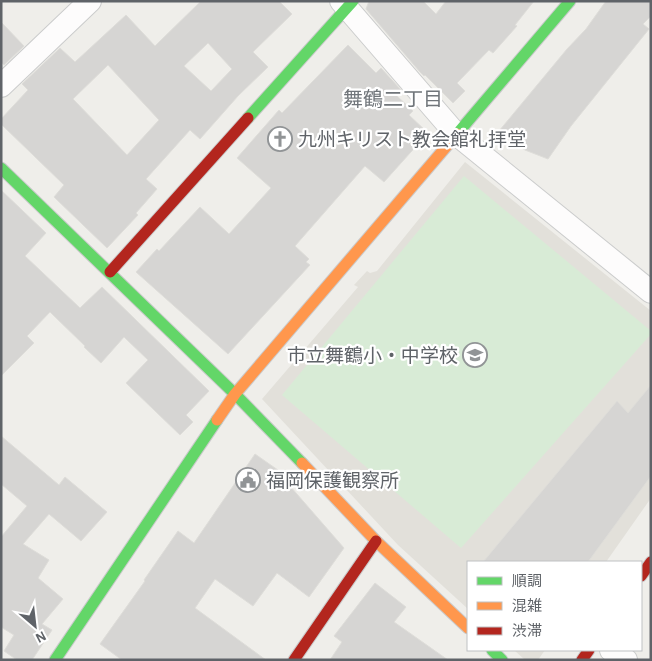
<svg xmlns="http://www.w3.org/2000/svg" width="652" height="661" font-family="'Alegreya Sans','Noto Sans JP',sans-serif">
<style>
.education{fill:#e2e0da}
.green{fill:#d8ebd6}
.building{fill:#d6d5d3;stroke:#deddd9;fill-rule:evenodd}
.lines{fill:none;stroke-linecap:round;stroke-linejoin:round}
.street-casing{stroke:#cbcccc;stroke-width:24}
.fast-casing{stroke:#cacacb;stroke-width:13}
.slow-casing{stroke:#cacacb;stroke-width:13}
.jam-casing{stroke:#cacacb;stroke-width:13}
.street{stroke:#fdfcfc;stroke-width:22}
.fast{stroke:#63d668;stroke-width:11}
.slow{stroke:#ff974d;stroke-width:11}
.jam{stroke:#b3261e;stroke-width:11}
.labels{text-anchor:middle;stroke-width:4.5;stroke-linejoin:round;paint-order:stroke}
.poi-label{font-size:19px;fill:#5f6368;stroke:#fff;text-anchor:start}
.neighbourhood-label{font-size:20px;fill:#70757a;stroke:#fff}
</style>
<rect width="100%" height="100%" fill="#efeeea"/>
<!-- education -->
<g class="education">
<path d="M465,162L651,311V498L606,562H468V609L398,545L262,399L358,287L354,285L367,271L370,273L377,271Z"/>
<path d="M514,650H545L538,660H525Z"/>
</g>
<!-- green -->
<path class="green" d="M464,176L651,331V334L461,548L282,395Z"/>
<!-- building -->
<g class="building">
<path d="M201,1H279L292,14L253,52L268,67L238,96L200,139L190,130L146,179L157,189L136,213L138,215L107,248L54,197L64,185L1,124V119L28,90L22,84L60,48L75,62L126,15L155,46ZM208,43L232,69L211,91L184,66ZM108,65L159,120L127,155L73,99Z"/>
<path d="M369,1H423L436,14L446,1H534L515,25L517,26L493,53L489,50L457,83L465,91L453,103L425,75L424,76L420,72L366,9Z"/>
<path d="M606,1H651V16L643,24L649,29L571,126L548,159L525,150L511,142L499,131L567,49L586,29Z"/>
<path d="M1,22L24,46L4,65L1,62Z"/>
<path d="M348,45L376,73L381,68L402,91L397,96L413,111L409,115L428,133L384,182L365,166L295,246L309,259L306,262L310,265L228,354L136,272L157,249L159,251L200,207L229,234L271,188L237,158L279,110L282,113Z"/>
<path d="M1,190L46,233L25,256L80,308L102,287L209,391L186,415L193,422L180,435L126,383L148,360L124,337L101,363L84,347L85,346L50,312L27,336L34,343L1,376Z"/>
<path d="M651,385V476L588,562H483L617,401L628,413Z"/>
<path d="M1,436L59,485L65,477L107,512L81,541L49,514L23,544L49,560L38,578L63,599L42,624L52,630L32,660H17L4,651L14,635L1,627V537L27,506L1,484Z"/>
<path d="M255,454L285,475L283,478L344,548L309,597L277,573L253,606L215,579L195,608L266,660H122L100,644L145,581L144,580L178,531L194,543Z"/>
<path d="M375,583L406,607L394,622L448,660H330L342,642L334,636Z"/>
</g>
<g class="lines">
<defs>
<g id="street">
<path d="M341,1L456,134L651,292"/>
<path d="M1,86L90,1"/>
<path d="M611,650L626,660"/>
</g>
<g id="fast">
<path d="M248,118L353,1"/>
<path d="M457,134L570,1"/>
<path d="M1,168L235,394L302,463"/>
<path d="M492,650L502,660"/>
<path d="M55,660L217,420"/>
</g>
<g id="slow">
<path d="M217,420L235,394L457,134"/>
<path d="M302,463L376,541L468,628"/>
</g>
<g id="jam">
<path d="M110,272L248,118"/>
<path d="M641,576L651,562"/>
<path d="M294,660L376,541"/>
<path d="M582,660L589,650"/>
</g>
</defs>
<!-- street casing -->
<use href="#street" class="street-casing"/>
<!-- fast casing -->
<use href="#fast" class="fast-casing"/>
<!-- slow casing -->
<use href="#slow" class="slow-casing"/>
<!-- jam casing -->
<use href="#jam" class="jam-casing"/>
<!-- street -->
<use href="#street" class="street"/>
<!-- fast -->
<use href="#fast" class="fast"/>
<!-- slow -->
<use href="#slow" class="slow"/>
<!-- jam -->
<use href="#jam" class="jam"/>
</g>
<!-- icons -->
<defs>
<symbol id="church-ring" viewBox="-11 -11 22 22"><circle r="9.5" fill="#fff" stroke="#919496" stroke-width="1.5"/><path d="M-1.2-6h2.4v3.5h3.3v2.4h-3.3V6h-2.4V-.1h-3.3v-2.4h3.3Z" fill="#919496"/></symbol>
<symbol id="school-ring" viewBox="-11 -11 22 22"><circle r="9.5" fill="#fff" stroke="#919496" stroke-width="1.5"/><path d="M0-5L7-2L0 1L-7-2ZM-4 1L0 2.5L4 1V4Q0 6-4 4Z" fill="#919496"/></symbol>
<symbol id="civic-ring" viewBox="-11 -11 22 22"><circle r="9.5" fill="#fff" stroke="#919496" stroke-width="1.5"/><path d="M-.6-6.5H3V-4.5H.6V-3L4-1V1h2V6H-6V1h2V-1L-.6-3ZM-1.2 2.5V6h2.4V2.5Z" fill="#919496"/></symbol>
</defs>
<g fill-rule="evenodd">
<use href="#church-ring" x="266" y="125" width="28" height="28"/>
<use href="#school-ring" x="461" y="341" width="28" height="28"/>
<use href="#civic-ring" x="234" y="466" width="28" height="28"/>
</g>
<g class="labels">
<!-- poi labels -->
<g class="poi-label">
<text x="298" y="146">九州キリスト教会館礼拝堂</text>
<text x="458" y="362" text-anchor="end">市立舞鶴小・中学校</text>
<text x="266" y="487">福岡保護観察所</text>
</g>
<!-- neighbourhood labels -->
<g class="neighbourhood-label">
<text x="393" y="106">舞鶴二丁目</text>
</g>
</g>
<!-- border -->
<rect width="652" height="661" fill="none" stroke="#5f6368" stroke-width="5"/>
<!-- legend -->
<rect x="467" y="561" width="175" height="90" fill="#ffffff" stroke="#bfc1c3"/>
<rect x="477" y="577" width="25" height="8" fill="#63d668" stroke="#bfc1c3"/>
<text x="512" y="586" font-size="15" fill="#5f6368">順調</text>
<rect x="477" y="602" width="25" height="8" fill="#ff974d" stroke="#bfc1c3"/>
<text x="512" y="611" font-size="15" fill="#5f6368">混雑</text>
<rect x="477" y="627" width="25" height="8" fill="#b3261e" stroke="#bfc1c3"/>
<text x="512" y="636" font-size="15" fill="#5f6368">渋滞</text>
<!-- north arrow -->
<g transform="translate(35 626) rotate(152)" stroke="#ffffff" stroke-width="4" paint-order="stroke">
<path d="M0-4L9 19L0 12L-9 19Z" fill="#5f6368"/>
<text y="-8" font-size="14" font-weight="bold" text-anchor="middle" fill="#5f6368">N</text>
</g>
</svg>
